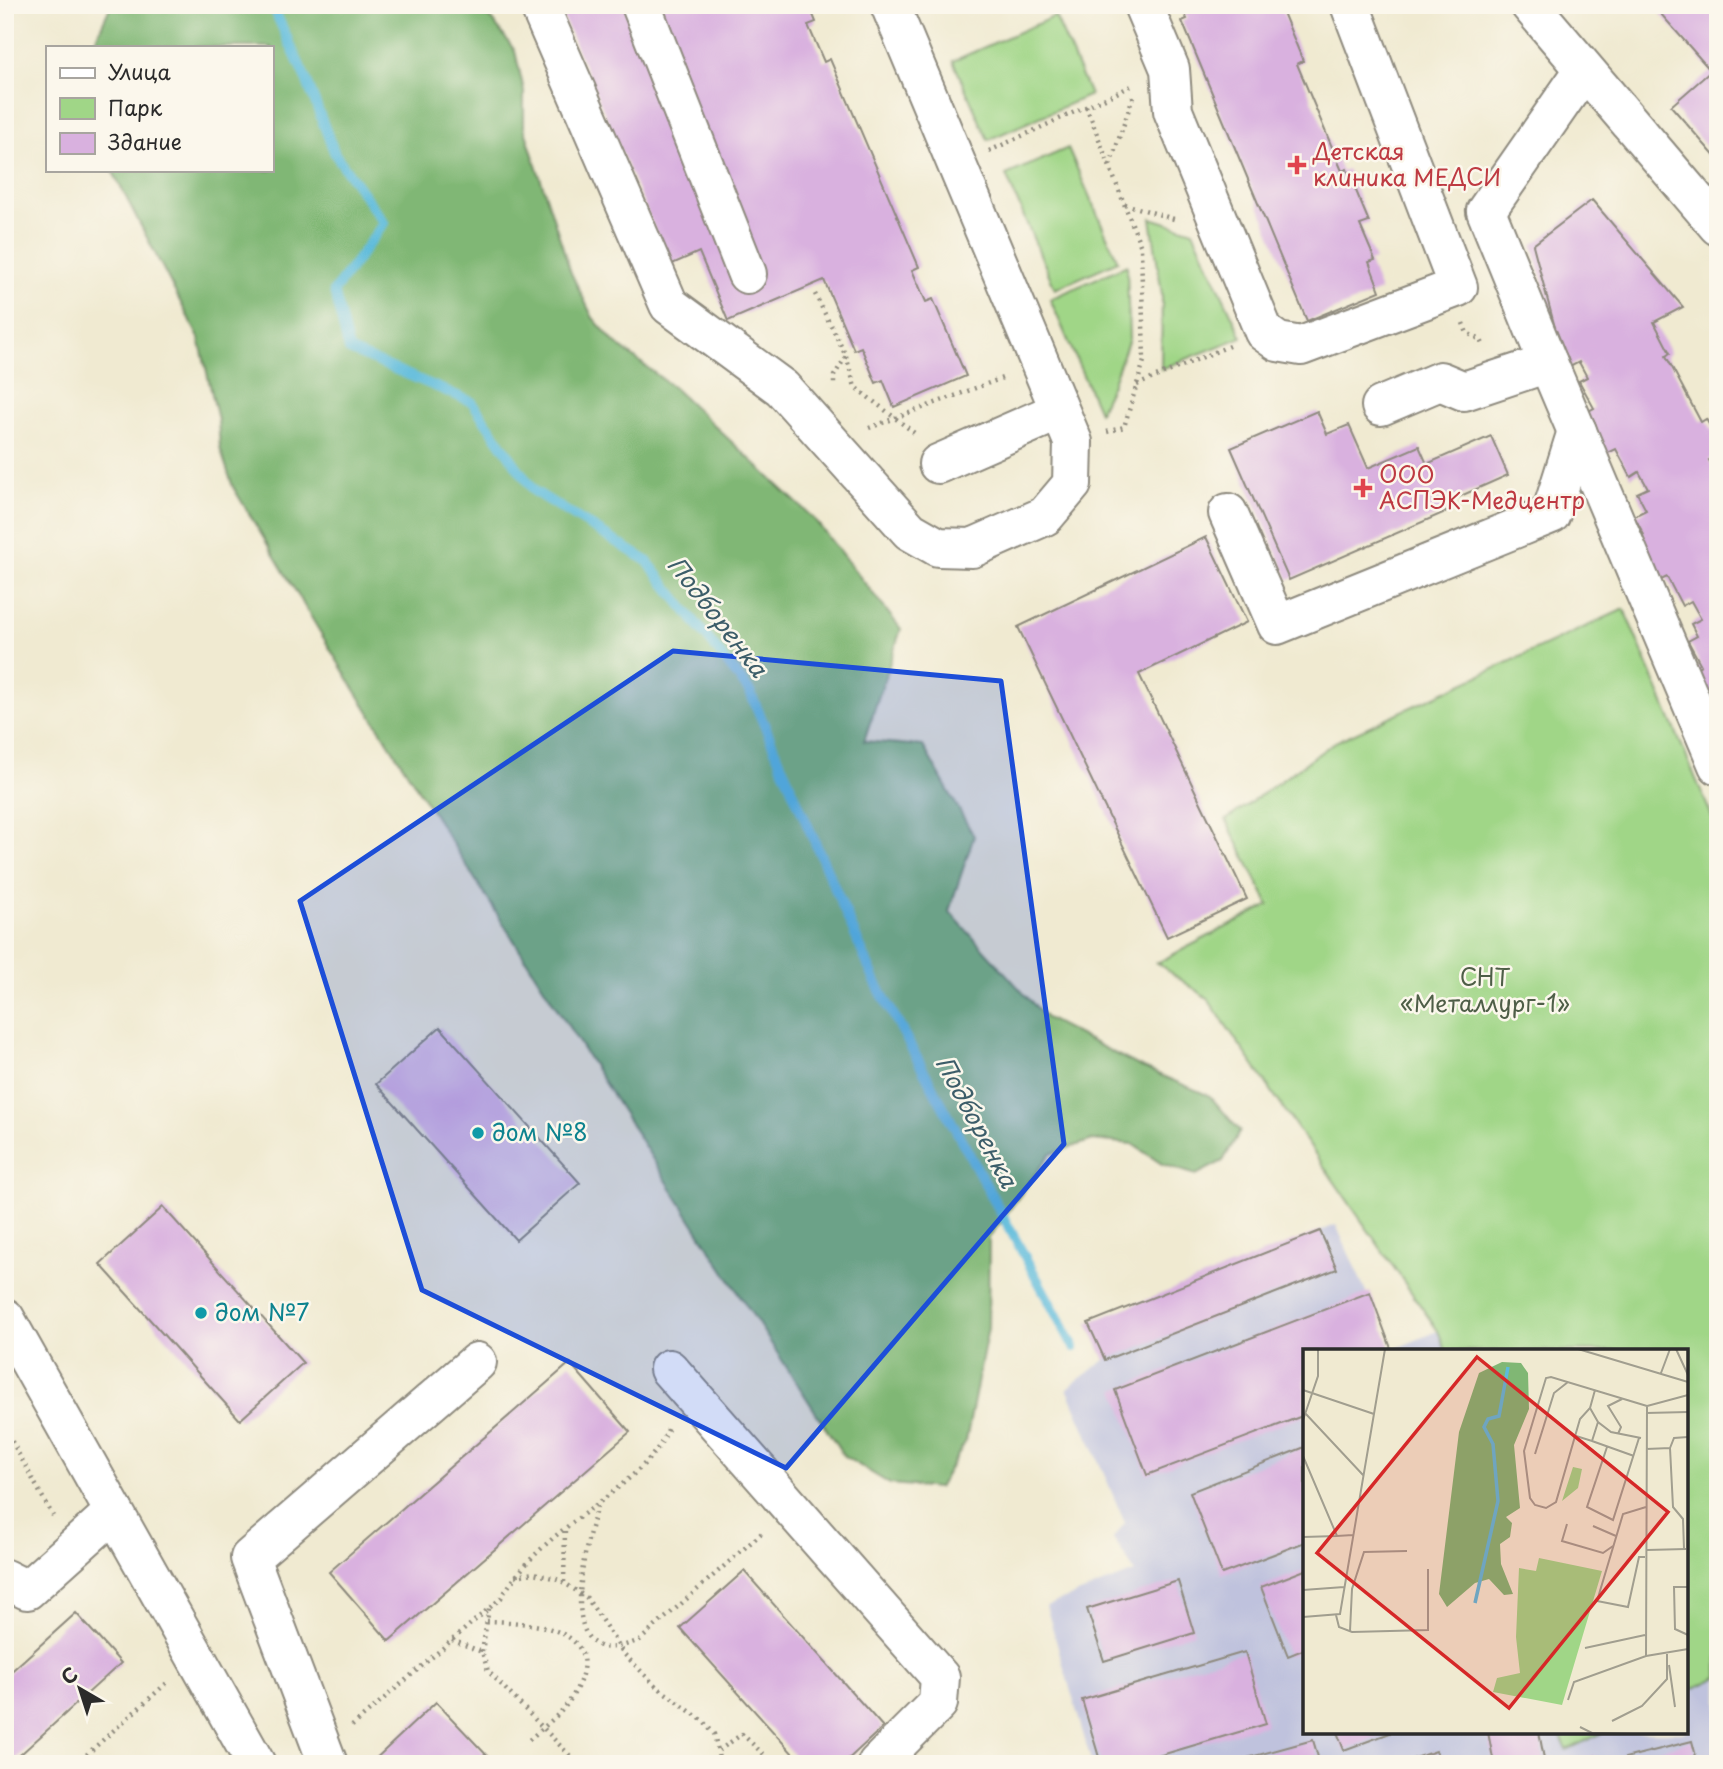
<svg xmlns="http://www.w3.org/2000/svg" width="1723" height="1769" font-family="'Playpen Sans',sans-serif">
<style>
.industrial{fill:#bfc2dd}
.green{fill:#a0d687;stroke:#668059;stroke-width:2}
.forest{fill:#80b774;stroke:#567150;stroke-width:2}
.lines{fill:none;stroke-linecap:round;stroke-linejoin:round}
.stream{stroke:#5dbbdb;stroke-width:10}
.building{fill:#d9b1df}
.minor-casing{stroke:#8e8a7e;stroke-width:42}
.path{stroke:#8e8a7e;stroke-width:4.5;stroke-dasharray:2 5;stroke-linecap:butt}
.minor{stroke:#fff;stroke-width:38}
.marked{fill:#1d4ed8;fill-opacity:0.2;stroke:#1d4ed8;stroke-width:5;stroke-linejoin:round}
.health-dot{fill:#e0444e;stroke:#fbf7ec;stroke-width:2.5}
.culture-dot{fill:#0f9aa8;stroke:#fbf7ec;stroke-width:2.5}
.labels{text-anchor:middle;stroke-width:5;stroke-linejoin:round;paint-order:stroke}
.health-label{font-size:23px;fill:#be3a42;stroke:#fbf7ec;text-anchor:start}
.park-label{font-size:23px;fill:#4e5e47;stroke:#fbf7ec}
.culture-label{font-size:23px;fill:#0d838f;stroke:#fbf7ec;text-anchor:start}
.water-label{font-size:24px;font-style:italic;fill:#3c5d69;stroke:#fbf7ec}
.inset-river{fill:none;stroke:#5dbbdb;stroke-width:3.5}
.inset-road{fill:none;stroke:#a19e8f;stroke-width:2}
.view{fill:#d62828;fill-opacity:0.15;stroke:#d62828;stroke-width:3.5}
.inset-edge{fill:none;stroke:#2b2b2b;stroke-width:3.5}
</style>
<rect width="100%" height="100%" fill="#fbf7ec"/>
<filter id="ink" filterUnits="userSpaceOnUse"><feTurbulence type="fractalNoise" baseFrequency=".0143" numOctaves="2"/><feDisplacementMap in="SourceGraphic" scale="14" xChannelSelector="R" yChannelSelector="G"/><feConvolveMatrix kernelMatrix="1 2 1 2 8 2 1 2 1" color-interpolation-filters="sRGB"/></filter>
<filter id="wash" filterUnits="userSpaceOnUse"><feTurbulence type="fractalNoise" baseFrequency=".00686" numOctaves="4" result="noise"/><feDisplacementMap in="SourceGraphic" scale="28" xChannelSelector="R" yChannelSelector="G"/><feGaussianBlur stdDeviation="1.57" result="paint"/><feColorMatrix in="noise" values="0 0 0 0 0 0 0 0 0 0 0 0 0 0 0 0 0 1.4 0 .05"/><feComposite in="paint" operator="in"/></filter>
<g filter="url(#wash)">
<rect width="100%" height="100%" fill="#f0ead1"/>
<!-- industrial -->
<path class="industrial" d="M1336,1225L1392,1350L1438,1331L1446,1351H1305V1732H1559L1568,1750L1604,1732H1686V1692L1718,1677V1764H1092L1046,1606L1135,1572L1113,1538L1125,1523L1067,1388L1105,1360L1088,1323Z"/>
<!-- green -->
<g class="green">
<path d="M1055,16L1090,95L988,140L953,61Z"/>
<path d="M1068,148L1118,261L1055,289L1006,175Z"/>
<path d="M1151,218L1193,231L1242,337L1161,369L1162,295Z"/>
<path d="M1127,265L1129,339L1113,382L1099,412L1050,299Z"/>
<path d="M1624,609L1718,831V1677L1686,1692V1351H1446L1438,1331L1207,998L1157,963L1269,905L1226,820L1335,742Z"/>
<path d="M1559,1732H1604L1567,1750Z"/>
</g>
<!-- forest -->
<path class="forest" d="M111,5H475L492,20L515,51L524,91V127L571,273L593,318L614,342L674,388L814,519L901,629L864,741L923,746L974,836L949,911L1046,1018L1139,1066L1210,1096L1240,1131L1223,1161L1196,1175L1162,1164L1132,1144L1093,1140L1050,1154L989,1238L988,1328L966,1441L938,1488L890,1484L844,1456L699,1232L350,682L233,487L220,448L218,420L199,338L112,170H271V47H92Z"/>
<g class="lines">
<!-- stream -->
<path class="stream" d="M272,5L306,79L335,154L384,223L334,291L349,350L472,402L534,491L647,561L750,692L875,981L1074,1347"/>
</g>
<g id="blocks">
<!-- building -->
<g class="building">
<path d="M558,5H809L816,22L808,25L824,62L830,59L919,267L912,270L926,302L933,299L966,376L894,407L883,380L876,383L861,347L854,350L824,280L728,321L699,252L670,265Z"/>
<path d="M1181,5H1280L1303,61L1297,64L1342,171L1347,169L1369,222L1360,225L1375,260L1369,262L1380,291L1307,321L1182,21L1187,19Z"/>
<path d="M1653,5H1718V160L1671,106L1711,71Z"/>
<path d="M1592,200L1683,307L1654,322L1670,353L1666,356L1701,422L1706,419L1718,440V455L1709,460L1718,475V702L1710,706L1692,670L1701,665L1688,641L1697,636L1691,624L1701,619L1691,601L1682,606L1667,577L1657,582L1635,541L1644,535L1634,516L1646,510L1637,493L1648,488L1639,472L1631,477L1616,449L1606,454L1585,413L1594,408L1579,381L1587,377L1579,362L1566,369L1533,245Z"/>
<path d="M1317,411L1327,434L1349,425L1368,468L1419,446L1427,464L1491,436L1508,475L1447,502L1450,510L1289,580L1231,448Z"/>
<path d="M1206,537L1247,622L1139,674L1247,899L1167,937L1018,627Z"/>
<path d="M440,1027L580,1183L516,1240L376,1084Z"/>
<path d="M163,1207L303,1363L240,1420L100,1264Z"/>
<path d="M1320,1231L1337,1269L1105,1360L1088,1323Z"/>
<path d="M1370,1292L1392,1351H1305V1415L1147,1475L1115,1390Z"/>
<path d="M570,1363L630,1432L389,1641L329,1572Z"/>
<path d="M1305,1447V1542L1222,1574L1190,1492Z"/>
<path d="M1305,1570V1649L1288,1656L1261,1587Z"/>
<path d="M744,1571L883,1727L843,1764H802L680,1628Z"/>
<path d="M1178,1581L1194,1633L1104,1661L1087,1609Z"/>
<path d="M76,1613L121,1663L10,1764H5V1677Z"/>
<path d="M1245,1652L1266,1724L1131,1764H1101L1082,1700Z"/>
<path d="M436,1702L495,1764H370Z"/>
<path d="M1337,1732H1390V1733L1344,1750Z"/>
<path d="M1488,1732H1539L1545,1764H1494Z"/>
<path d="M1313,1740L1320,1764H1229V1763Z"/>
<path d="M1692,1741L1698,1764H1626L1625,1758Z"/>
<path d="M1436,1751L1441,1764H1401V1763Z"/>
<path d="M1595,1756L1596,1764H1562L1561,1762Z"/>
</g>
</g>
</g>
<g filter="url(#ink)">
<use href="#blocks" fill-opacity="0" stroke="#8e8a7e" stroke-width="2"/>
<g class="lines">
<defs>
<g id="minor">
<path d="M539,5L669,305L782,388L910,531L938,547L972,548L1045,516L1072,484L1073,442L890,5"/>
<path d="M641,5L747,274"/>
<path d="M1143,5L1170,69L1173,111L1264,332L1278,342L1301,346L1458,287L1350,5"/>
<path d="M1530,5L1718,226"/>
<path d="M1584,70L1486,211L1548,363L1718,765"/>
<path d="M1381,406L1440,381L1464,391L1548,363"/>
<path d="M938,464L1059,411"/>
<path d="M1228,513L1277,625L1551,514L1577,431"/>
<path d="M5,1318L256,1764"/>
<path d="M669,1369L940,1677L938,1703L877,1764"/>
<path d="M5,1579L27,1590L114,1512"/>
<path d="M328,1764L250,1558L477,1362"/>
</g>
</defs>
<!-- minor casing -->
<use href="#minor" class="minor-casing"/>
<!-- path -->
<g class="path">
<path d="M1086,106L1141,247L1144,361L1124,427L1107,432"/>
<path d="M989,151L1134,85"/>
<path d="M1110,165L1133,97"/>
<path d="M1125,204L1177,220"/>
<path d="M815,294L846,356L834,376V388"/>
<path d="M1463,323L1467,333L1481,340L1484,346"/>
<path d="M846,356L855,387L917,435"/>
<path d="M1137,385L1229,346"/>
<path d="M869,428L1005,377"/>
<path d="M5,1429L53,1516"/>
<path d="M597,1506C589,1533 560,1637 603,1647C616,1649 629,1644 640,1640L764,1531"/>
<path d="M515,1576L534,1573L560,1580L587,1598L624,1654L656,1686L703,1721L714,1734L718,1751"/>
<path d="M564,1582L565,1529"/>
<path d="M487,1621C535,1622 613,1629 572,1697C562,1714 543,1727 529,1740"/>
<path d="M452,1640L482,1652L488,1671L578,1764"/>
<path d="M482,1652L489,1608"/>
<path d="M352,1726L501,1598C516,1573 536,1552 558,1534C591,1506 656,1468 669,1426"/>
<path d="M76,1764L169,1681"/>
<path d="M719,1764L718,1751L742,1734L774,1764"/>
</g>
<!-- minor -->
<use href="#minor" class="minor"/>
</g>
</g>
<!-- marked area -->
<path class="marked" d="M673,651L1001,681L1064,1144L786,1468L422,1290L300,901Z"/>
<!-- markers -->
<g class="health-dot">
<path d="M1293.5 154.5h7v7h7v7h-7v7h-7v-7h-7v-7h7z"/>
<path d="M1359.5 477.5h7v7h7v7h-7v7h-7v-7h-7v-7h7z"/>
</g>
<g class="culture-dot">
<circle cx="478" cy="1133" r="7"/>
<circle cx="201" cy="1313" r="7"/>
</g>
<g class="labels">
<!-- health labels -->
<g class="health-label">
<text x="1313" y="160">Детская<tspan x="1313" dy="26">клиника МЕДСИ</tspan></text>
<text x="1379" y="483">ООО<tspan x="1379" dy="26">АСПЭК-Медцентр</tspan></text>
</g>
<!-- park labels -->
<g class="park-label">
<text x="1485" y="986">СНТ<tspan x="1485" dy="26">«Металлург-1»</tspan></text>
</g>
<!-- culture labels -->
<g class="culture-label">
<text x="492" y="1141">дом №8</text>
<text x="215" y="1321">дом №7</text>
</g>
<!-- water labels -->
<g class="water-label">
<text transform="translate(717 617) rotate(52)" y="8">Подборенка</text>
<text transform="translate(976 1122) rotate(62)" y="8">Подборенка</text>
</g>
</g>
<!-- overview -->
<g transform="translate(1303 1349)">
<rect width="385" height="385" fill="#f0ead1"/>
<path d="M270,118L279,120L275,139L259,152ZM236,209L299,222L259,356L190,343L194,329L217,324L213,288L216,219L233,222Z" fill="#a0d687"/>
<path d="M199,13L218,14L225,24L226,60L211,96L217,159L203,168L209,174L207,188L197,195L198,215L210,245L201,246L186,230L172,234L144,258L136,245L156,83L176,24Z" fill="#80b774"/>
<path class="inset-river" d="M172,254L195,152L190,95L181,78L185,70L196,67L205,18"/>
<path class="inset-road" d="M275,0L385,33M373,0L385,26M358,24L367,0M0,41L71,65M292,41L287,59L277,70L253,153L243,159L232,156L227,149L221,102L243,29L248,28L344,57M287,59L295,73L308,83L338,89M2,64L60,126M343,64L385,63M0,71L15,27V0M315,85L318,78L305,57L319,50M273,87L289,92L295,73M289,92L331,107M304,98L284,158L310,171L336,89M367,99L371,89L385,88M343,100L367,99L370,158L380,170L381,200M232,105L251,44L265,33M0,107L34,187L50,186M264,175L259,192L300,204L310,197M290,177L313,187M0,188L34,187M344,201L383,200M342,208H336L325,258L294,252L320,165L343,158M385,238H371L372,280L385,286M0,241L41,238M33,266L36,278L49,283L125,281V220M0,268L37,265L82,0M47,282L49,240L61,203L104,202M282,299L342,286M343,307L344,57L385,46M366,316L372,358M265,351L271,333L343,307L385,300M309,372L339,357L364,330V305M277,378L289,384L330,385"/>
<path class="view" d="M174,8L365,163L206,359L14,204Z"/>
<rect width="385" height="385" class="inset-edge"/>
</g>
<!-- margin -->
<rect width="1723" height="1769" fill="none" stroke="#fbf7ec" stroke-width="28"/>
<!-- legend -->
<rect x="46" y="46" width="228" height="126" fill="#fbf7ec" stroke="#a8a59f" stroke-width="2"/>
<rect x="60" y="68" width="35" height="10" fill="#ffffff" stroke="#a8a59f" stroke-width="2"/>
<text x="108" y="80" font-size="21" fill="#2b2b2b">Улица</text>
<rect x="60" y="98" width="35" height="21" fill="#a0d687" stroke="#a8a59f" stroke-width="2"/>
<text x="108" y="116" font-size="21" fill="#2b2b2b">Парк</text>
<rect x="60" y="133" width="35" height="21" fill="#d9b1df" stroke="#a8a59f" stroke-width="2"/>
<text x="108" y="150" font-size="21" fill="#2b2b2b">Здание</text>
<!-- north arrow -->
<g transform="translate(80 1689) rotate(321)" stroke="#fbf7ec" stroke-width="5" paint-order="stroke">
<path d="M0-5L12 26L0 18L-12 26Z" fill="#2b2b2b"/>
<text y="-10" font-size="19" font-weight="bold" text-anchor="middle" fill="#2b2b2b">С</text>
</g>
</svg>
